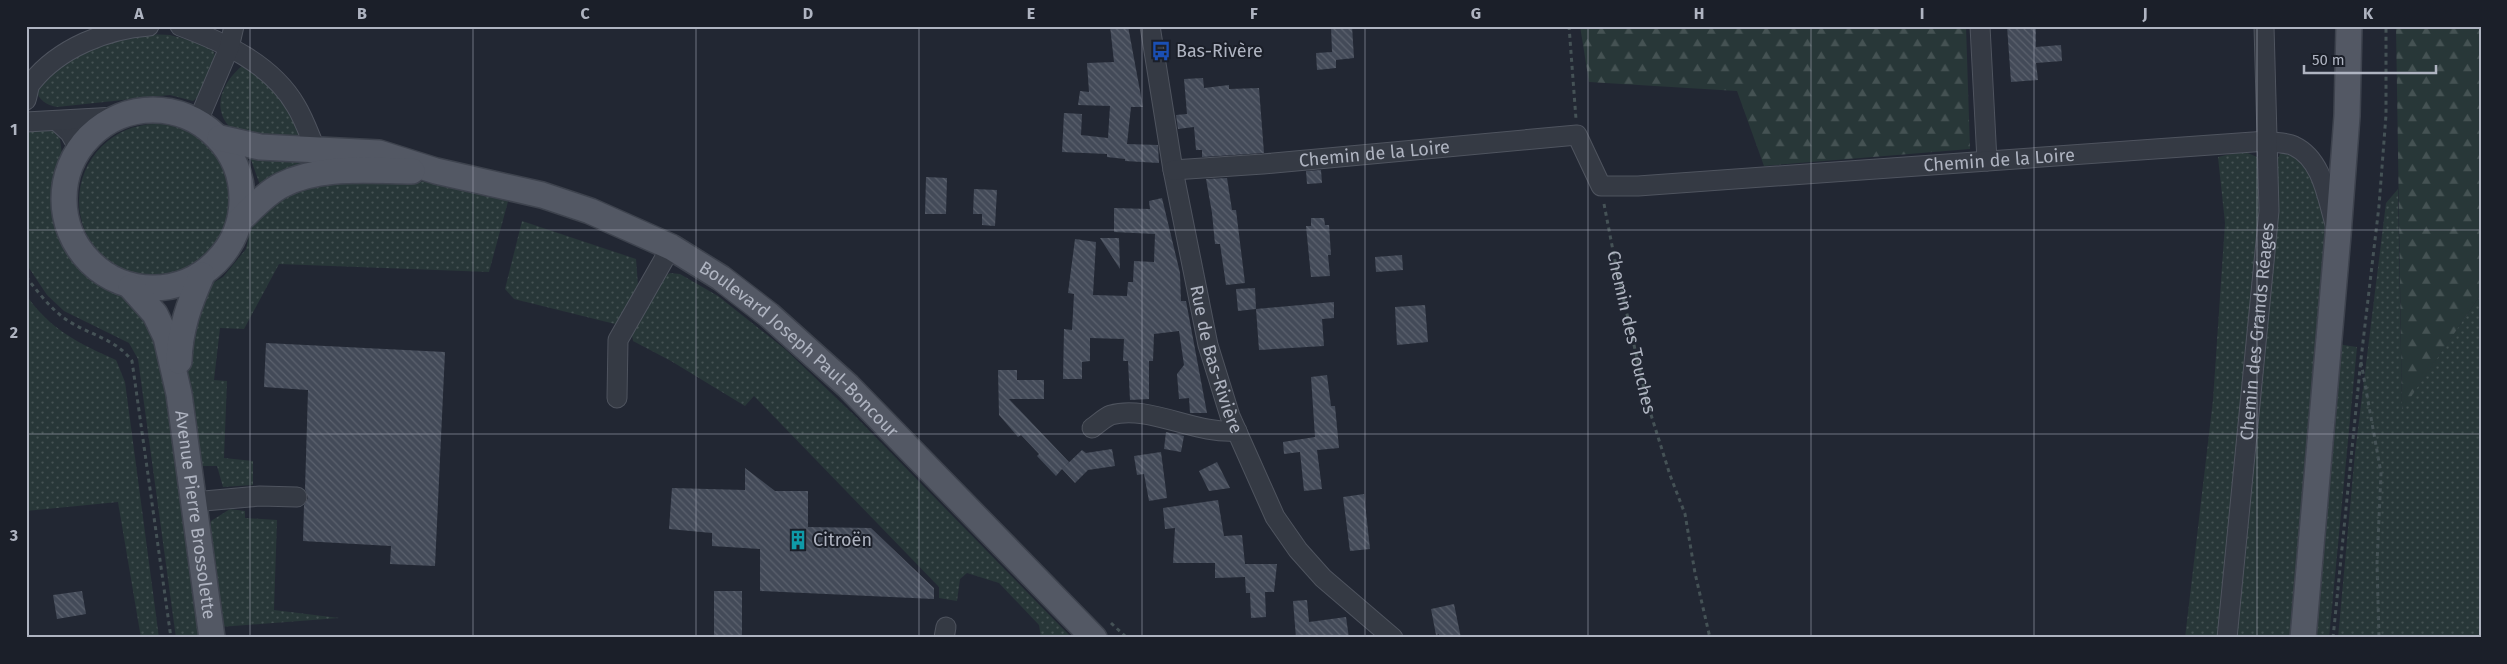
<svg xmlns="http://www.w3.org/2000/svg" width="2507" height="664" font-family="'Fira Sans',sans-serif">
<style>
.grass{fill:url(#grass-dots)}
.forest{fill:url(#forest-firs)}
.building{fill:url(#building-back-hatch)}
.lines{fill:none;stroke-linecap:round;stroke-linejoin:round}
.minor-casing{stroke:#4f545f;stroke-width:21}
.major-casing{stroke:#3e434e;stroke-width:28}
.path{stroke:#455256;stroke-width:3;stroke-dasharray:4 4;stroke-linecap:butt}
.minor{stroke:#353a44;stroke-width:19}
.major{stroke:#535864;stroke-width:25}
.grid{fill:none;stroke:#afb4c1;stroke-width:1;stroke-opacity:0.55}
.labels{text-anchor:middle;stroke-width:4;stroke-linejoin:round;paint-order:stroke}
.poi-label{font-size:18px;fill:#afb4c1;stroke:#1b1f29;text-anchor:start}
.street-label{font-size:18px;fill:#afb4c1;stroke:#1b1f29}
.neatline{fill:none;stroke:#afb4c1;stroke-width:2}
.grid-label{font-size:16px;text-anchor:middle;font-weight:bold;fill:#afb4c1}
</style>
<defs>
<pattern id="grass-dots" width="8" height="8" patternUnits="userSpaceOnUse" patternTransform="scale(1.25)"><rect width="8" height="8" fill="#283738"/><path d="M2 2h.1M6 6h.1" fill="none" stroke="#455253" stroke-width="1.8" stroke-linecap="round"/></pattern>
<pattern id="forest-firs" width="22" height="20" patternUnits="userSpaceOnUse" patternTransform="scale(1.25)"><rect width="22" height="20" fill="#283738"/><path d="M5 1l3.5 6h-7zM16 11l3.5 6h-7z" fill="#455253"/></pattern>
<pattern id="building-back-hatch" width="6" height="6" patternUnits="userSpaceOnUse" patternTransform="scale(1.25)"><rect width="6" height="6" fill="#434a58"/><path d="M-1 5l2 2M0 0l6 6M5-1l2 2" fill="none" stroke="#5c626e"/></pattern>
</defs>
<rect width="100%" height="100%" fill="#222733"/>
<!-- grass -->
<g class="grass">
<path d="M147,34L170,35L211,46L216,57L203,93L193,101L170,95L57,107C44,105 30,94 41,80C46,74 82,52 90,48C108,40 127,37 147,34Z"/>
<path d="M243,65L278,89L304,130L301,142C281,139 259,139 240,133C234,132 228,126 225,121C213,101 226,79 243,65Z"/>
<circle cx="156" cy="201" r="77"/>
<path d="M34,126L52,130L60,139L62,155L55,185L56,222L71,254L90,276L108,288L128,295L154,327L164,354L204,638H176L138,359L129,343L64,311L47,295L29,268L26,261V127Z"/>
<path d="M2243,151L2257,157L2263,171L2224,638H2185L2213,400L2225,223L2218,157Z"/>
<path d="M2291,151C2317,174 2319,191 2327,223L2293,638H2236L2237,600L2277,160L2281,152Z"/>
<path d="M250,157H331L260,185Z"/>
<path d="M319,179H399L458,185L510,194L489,272L279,264L244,329L220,328L214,380L227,381L224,458L253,461V485L223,487L217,466H202L187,368L204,288L223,277L246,249L252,222L276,198Z"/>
<path d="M2398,189L2402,409L2481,294V638H2338L2355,453L2386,203Z"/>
<path d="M522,221L636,259L638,286L619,325L514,299L505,289Z"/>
<path d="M670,273L680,274L718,296L785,349L854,415L1072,638H1041L1039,625L999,583L967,573L960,579L957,601L939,598V587L754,396L745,406L671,361L633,341L631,330L660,279Z"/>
<path d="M26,295C51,330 78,343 116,360L125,382L159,638H141L118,502L26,511Z"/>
<path d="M2337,344L2357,347L2329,638H2310Z"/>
<path d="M230,509L245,511V518L277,520L274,610L339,618L220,627L210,534L211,521Z"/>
</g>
<!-- forest -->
<g class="forest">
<path d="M1580,26H1966L1970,149L1764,166L1737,91L1589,82Z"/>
<path d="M2396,26H2481V294L2402,410Z"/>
</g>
<!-- building -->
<g class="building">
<path d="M1110,26H1128L1143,107H1131L1127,144L1158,145L1159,163L1125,161V159L1107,157V154L1062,152L1064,113L1082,114L1081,135L1108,138L1110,106L1078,105L1080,91L1089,92L1087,63L1114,62Z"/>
<path d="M1331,26H1352L1354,58L1336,60V68L1317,70L1316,53L1332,52Z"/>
<path d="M2007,26H2036V47L2061,45L2062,61L2036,63L2038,80L2011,82Z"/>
<path d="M1203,78L1204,88L1229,85V89L1259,88L1264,153L1202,157V150H1196L1194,127L1178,129L1176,115L1187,114L1184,79Z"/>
<path d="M1321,170L1322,183L1307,184L1306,171Z"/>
<path d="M926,177L947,178L946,214H925Z"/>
<path d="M1227,178L1232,210H1236L1245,283L1226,285L1220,244H1215L1212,213L1206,179Z"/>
<path d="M974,189L997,190L995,226L982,225V214H973Z"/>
<path d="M1162,198L1180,273L1181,301H1186L1207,413H1190L1189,398L1179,399L1177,374L1184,365L1179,331L1154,334L1153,361H1149V399L1130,400L1128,361H1123L1124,339L1090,338V361L1082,362V379H1063L1064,329L1072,330L1074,294L1068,293L1075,239L1096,242L1093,295L1127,296L1128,282H1133L1134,261L1154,262L1155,234L1114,232V208L1150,209L1149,201Z"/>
<path d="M1311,218H1324L1325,225H1329L1331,255H1328L1330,276L1311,277L1306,226H1311Z"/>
<path d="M1100,238H1119L1120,269Z"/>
<path d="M1402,255L1403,270L1376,272L1375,257Z"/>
<path d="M1255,288L1256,309L1334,302V318L1322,319L1324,346L1259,350L1256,309L1238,311L1236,289Z"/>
<path d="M1425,305L1428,342L1397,345L1395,307Z"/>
<path d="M266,343L445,352L435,566L390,564L391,546L303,541L304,505L308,498L305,489L308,390L264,387Z"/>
<path d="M998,370H1017V380H1044V399H1009L1069,462L1062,469L1082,450L1086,453L1112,449L1115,466L1088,470L1075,483L1062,469L1056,476L1037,456L1039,454L1021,435L1018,437L999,415Z"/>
<path d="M1327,375L1331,406H1335L1339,448L1317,450L1322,489L1304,491L1300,452L1284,454L1283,442L1315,437L1311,377Z"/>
<path d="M1166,432L1184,436L1181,452L1164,449Z"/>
<path d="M1161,452L1167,498L1149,501L1144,474L1137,475L1134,456Z"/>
<path d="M1217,462L1230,488L1209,491L1199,471Z"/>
<path d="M745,468L775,491H808V527L871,528L934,588V599L760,591V549L712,546V533L669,529L672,488L745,490Z"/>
<path d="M1364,494L1370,549L1350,551L1343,497Z"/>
<path d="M1218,500L1224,536L1242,535L1245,564H1277L1274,592H1265L1266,617L1251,618L1250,593H1246L1245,577L1215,578V563H1173L1175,528L1165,529L1163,508Z"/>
<path d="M82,591L86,614L57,619L53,595Z"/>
<rect x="714" y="591" width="28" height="47"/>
<path d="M1307,600L1309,622L1346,617L1349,638H1296L1293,601Z"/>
<path d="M1454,604L1461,638H1439V634L1436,635L1431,609Z"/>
</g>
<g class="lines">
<defs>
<g id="minor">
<path d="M180,26C223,42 272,64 296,106C304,119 309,134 315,148"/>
<path id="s2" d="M1150,26L1173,170L1208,345L1230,416L1275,517L1298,550L1323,578L1393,638"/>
<path d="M1980,26L1987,161"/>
<path d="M26,100C28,95 28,86 32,82C59,48 107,29 149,26"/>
<path d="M57,121L70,133L79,149"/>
<path d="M198,121L229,48L234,26"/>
<path d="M26,122L116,117"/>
<path id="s3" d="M1173,170L1263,164L1577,135L1601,186H1638L2267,141C2275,143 2286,142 2294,146C2322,159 2327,197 2335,224"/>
<path d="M617,398L618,340L671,247"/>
<path d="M1092,428C1098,424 1105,417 1111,415C1148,404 1196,435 1237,431"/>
<path d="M193,502L260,496L297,497"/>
<path d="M944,638L946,627"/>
<path id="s4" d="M2227,638L2269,211L2264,26"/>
</g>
<g id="major">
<circle cx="153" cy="199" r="89"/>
<path id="s5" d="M220,138L260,147L379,153L436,171L542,195L590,211L671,247L721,278L769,315L848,386L1094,638"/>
<path d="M240,220C253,208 266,193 282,185C321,165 370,171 412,171"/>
<path id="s6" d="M131,287L155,314L166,337L179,394L212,638"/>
<path d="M179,361C180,329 189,304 202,275"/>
<path d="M2303,638L2338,235L2347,116L2349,26"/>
</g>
</defs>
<!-- minor casing -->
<use href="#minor" class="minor-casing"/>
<!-- major casing -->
<use href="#major" class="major-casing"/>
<!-- path -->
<g class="path">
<path d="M1569,26L1576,119"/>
<path id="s1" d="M1604,204L1616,266L1647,402L1670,475L1685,514L1695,573L1710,638"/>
<path d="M26,277C39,293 52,311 70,322C91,335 117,340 132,361L171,638"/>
<path d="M2361,362L2381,473L2377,564L2379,638"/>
<path d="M1111,623L1127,638"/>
<path d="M2333,638L2361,359L2379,206L2386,115V26"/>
</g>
<!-- minor -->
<use href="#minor" class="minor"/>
<!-- major -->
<use href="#major" class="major"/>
</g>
<!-- grid -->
<path class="grid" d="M250,26V638M473,26V638M696,26V638M919,26V638M1142,26V638M1365,26V638M1588,26V638M1811,26V638M2034,26V638M2257,26V638M26,230H2481M26,434H2481"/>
<!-- icons -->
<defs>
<symbol id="bus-bare" viewBox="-9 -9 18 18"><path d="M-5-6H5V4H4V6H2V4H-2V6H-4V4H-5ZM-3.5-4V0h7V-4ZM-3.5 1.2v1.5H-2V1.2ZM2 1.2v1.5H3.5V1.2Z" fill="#1a4fb4" stroke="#1b1f29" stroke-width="2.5" paint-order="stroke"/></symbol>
<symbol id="building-bare" viewBox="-9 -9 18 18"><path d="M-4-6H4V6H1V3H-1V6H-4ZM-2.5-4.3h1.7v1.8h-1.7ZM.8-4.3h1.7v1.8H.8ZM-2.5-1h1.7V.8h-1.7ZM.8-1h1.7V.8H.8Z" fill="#0f9aa8" stroke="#1b1f29" stroke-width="2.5" paint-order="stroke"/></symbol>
</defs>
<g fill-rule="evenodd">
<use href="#bus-bare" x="1147" y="37" width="28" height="28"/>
<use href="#building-bare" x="784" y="526" width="28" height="28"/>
</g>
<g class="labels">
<!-- poi labels -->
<g class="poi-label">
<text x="1176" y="57">Bas-Rivère</text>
<text x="813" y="546">Citroën</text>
</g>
<!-- street labels -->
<g class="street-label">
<text dy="6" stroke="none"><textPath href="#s3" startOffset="202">Chemin de la Loire</textPath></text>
<text dy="6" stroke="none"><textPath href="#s3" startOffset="861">Chemin de la Loire</textPath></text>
<text dy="6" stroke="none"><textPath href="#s1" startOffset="131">Chemin des Touches</textPath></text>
<text dy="6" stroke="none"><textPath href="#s4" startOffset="308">Chemin des Grands Réages</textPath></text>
<text dy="6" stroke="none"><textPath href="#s5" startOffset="632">Boulevard Joseph Paul-Boncour</textPath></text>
<text dy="6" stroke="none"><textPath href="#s2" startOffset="340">Rue de Bas-Rivière</textPath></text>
<text dy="6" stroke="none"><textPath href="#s6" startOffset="242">Avenue Pierre Brossolette</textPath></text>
</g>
</g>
<!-- border -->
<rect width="2507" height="664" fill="none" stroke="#1b1f29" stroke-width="55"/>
<!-- scale -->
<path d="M2304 65v8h132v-8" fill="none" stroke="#afb4c1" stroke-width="2.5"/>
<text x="2312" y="65" font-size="15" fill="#afb4c1" stroke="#1b1f29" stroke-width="4" paint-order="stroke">50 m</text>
<rect x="28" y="28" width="2452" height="608" class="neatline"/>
<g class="grid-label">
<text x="139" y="19">A</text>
<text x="362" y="19">B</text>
<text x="585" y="19">C</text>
<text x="808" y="19">D</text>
<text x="1031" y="19">E</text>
<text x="1254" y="19">F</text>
<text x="1476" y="19">G</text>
<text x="1699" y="19">H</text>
<text x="1922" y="19">I</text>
<text x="2145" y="19">J</text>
<text x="2368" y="19">K</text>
<text x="14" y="135">1</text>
<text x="14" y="338">2</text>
<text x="14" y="541">3</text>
</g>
</svg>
